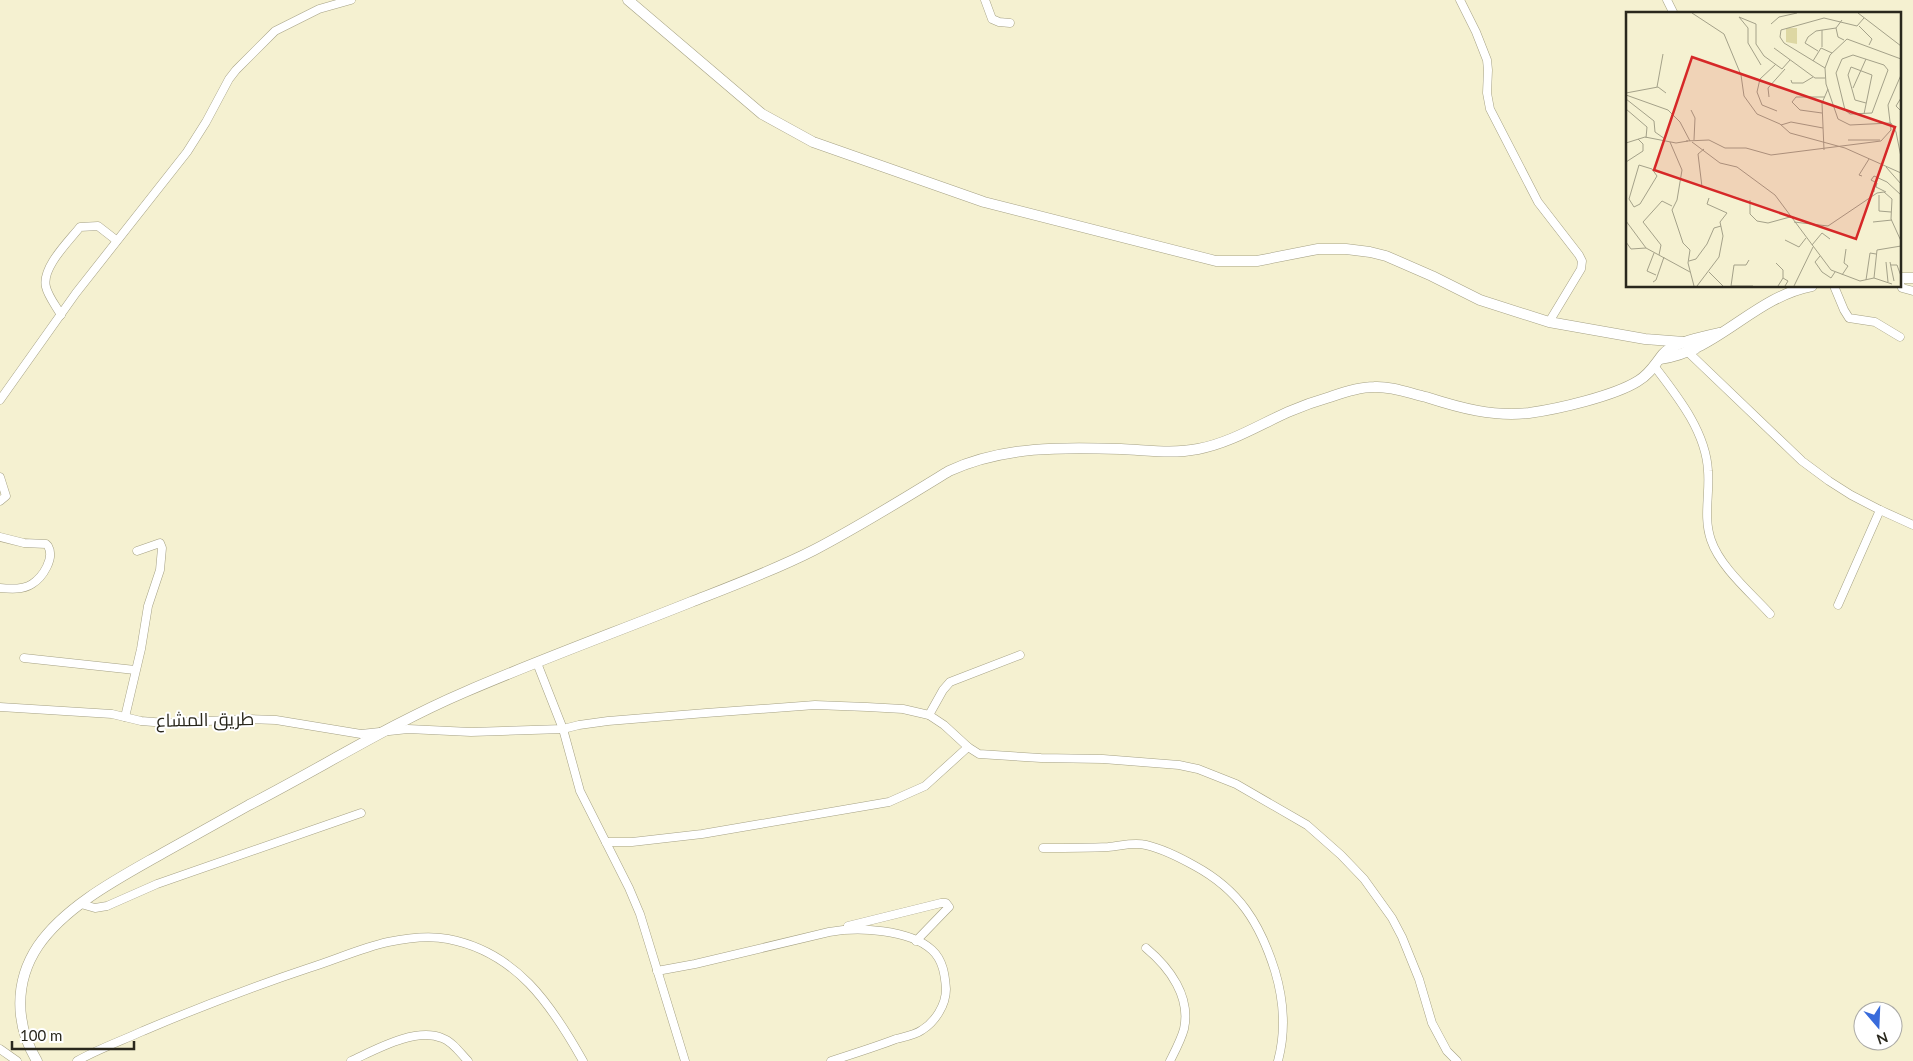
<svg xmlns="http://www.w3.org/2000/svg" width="1913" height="1061" font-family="Lato,Cairo,sans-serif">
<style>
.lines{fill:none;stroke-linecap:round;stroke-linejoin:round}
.minor-casing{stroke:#a5a184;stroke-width:9}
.tertiary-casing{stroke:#a5a184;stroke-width:11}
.minor{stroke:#fff;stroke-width:8}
.tertiary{stroke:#fff;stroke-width:10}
.labels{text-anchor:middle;stroke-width:4;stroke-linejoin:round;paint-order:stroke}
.street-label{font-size:18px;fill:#2a281d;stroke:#fff}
.inset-road{fill:none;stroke:#a4a189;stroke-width:1}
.view{fill:#d62828;fill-opacity:0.15;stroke:#d62828;stroke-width:2.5}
.inset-edge{fill:none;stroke:#2a281d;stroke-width:2.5}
</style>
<rect width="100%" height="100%" fill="#f5f1d1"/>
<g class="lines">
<defs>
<g id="minor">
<path d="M985,0L992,19L999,22L1010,23"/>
<path d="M1460,0L1476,32L1487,60L1488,70L1487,93L1490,109L1538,202L1579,255L1582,261L1581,269L1549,322"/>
<path d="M1667,0L1674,14"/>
<path d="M1899,282L1902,288L1913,291"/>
<path d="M1834,286L1844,310L1849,318L1875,322L1900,337"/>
<path d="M61,315C56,306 48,296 46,287C41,268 69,241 80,227L98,226L116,240"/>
<path d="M1688,352L1802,461L1829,481L1851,495L1880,510L1913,525"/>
<path d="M1655,367C1678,397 1706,432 1708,471C1710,494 1703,517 1711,540C1720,567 1751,593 1770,614"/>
<path d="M0,400L76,293L187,152L206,122L229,79L236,70L275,31L319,9L351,0"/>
<path d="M0,477L6,496L0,501"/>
<path d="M0,537L24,543L46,544L48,546C55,558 43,577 32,584C23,590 10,589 0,588"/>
<path d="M1838,605L1880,510"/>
<path d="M24,658L135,670"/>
<path d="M537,663L563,729L580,791L629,888L640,914L685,1061"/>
<path d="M0,707L112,714L141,721L166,723L249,719L276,720L361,734L408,729L471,732L563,729L579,725L608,721L706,713L815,705L867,707L903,709L929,715L944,725L968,747L979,754L1041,758L1103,759L1179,765L1198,769L1236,784L1307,825L1341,855L1364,879L1392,918L1402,937L1419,979L1432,1023L1447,1051L1457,1061"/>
<path d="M929,715L943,690L950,682L1020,655"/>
<path d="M125,717L141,649L148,606L160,570L162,548L160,543L137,551"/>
<path d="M606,842H632L702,834L889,802L925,786L968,747"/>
<path d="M1043,848C1065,848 1086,848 1108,847C1121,846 1133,842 1146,845C1163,849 1179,857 1195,866C1239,890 1260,923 1275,971C1284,1001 1286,1031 1278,1061"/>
<path d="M81,904L95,908L107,906L157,884L361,813"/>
<path d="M848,926L941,903H946L949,907L945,911L916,941"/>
<path d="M1146,948C1170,968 1191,997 1184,1029C1181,1040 1175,1051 1170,1061"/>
<path d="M657,971L695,964L829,932C858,927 909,929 932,950C943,960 945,975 946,989C946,1005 935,1022 922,1030C915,1035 904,1037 896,1039C875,1047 853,1054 831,1061"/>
<path d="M0,1049L17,1061"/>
<path d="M77,1061C98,1049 121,1041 143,1031C197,1008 252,987 309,968C335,960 361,948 388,942C407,938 428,935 448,939C516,952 551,1004 583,1061"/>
<path d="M351,1061C375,1050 415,1027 442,1038C452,1041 461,1054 468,1061"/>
</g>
<g id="tertiary">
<path d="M628,0L762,114L813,142L984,202L1216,261H1257L1318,249H1346L1370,252L1386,256L1432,276L1480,300L1549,322L1645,339L1684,342L1695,349"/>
<path d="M1899,278H1913"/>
<path d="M1660,359C1718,351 1754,297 1812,286"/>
<path d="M37,1061C15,1025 14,982 38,946C66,905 121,877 163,853C192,837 220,821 249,805C321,768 390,724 465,692C539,660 616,632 691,602C732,586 775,570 814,550C860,526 905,498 949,471C1003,446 1063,447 1121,449C1147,450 1172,454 1198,449C1230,443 1259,425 1288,412C1302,406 1316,401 1330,397C1344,392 1359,387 1374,387C1391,386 1409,393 1426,397C1460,408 1493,417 1529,413C1558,409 1614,396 1638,381C1650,374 1655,364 1663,354C1672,343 1705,336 1719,333"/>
</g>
</defs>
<!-- minor casing -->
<use href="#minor" class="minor-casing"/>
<!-- tertiary casing -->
<use href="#tertiary" class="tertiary-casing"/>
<!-- minor -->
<use href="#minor" class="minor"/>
<!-- tertiary -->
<use href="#tertiary" class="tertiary"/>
</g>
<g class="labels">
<!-- street labels -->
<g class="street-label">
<text transform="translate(205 720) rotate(-1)" y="6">طريق المشاع</text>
</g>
</g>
<!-- overview -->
<g transform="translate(1626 12)">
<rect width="275" height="275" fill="#f5f1d1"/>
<path d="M160,16H171V32L160,30Z" fill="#ddd7a3"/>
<path class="inset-road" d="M66,1L98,22L115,63L118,84L131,102L154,112L164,121L219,136L275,161M232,1L275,34M113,5L130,12V32L138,44L156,57L164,48M113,5L122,16V31L135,53M145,12L153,5L171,1M233,14L246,27L243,33M210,16L212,25L218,28M196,35V18M148,36L189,66H199M192,39L179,31L182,25L190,19L210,16L216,8M227,43L258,53L262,58L246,101L224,102L219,98L210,61L216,47ZM275,47L221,27L204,43L199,56L200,72L212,107L224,113L265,111L270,120L275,145M187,49L195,36L206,41M150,52L134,67L131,80L136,93L151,99M199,56L158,31L154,25L155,18L198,6L231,14L238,6M165,68L166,71H177L187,65M31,75L37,42M227,76L240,47M0,81L32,75L40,81M0,83L42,98L54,110L64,129M143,85L142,76L159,57M275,86L270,94L275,99M0,87L28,109L29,120L39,127M0,97L21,115L20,126M65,98L69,106L68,128M196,101L174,98L166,90L170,85H199M238,102L246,63L225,55L222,63L229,88L240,91M155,113L165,110L197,116M222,128H254M60,129L83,128L99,136H120L145,143L255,129L265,118L262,93L275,63M44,130L56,158L51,188L46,198L57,231L64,238L62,251L68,274M66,130L94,151L111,155L149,183L205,258L234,269L248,266L266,272M0,131L19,125L50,131L62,129M198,138L196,91L202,77M0,150L17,139V132L12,127M13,153L26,157L31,164L14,192L8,195L3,187ZM260,155L275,172M236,164L233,163L243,147M76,175L72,142L78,137M250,175L251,171L245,168L248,164L261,170L275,183M248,180V174L260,180M253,183V199L265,200M124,188V202L131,209L142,211L164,205M0,209L20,236M168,210L202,214L251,181L258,180L266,187L265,207L275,229M247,210L266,208M159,228L173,235L180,226M0,230L5,237L20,236L64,260M186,233L196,221L204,227M28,241L21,259L30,263M33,243L35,233L17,210L36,189L46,194M194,244L189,250L196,260L205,266L209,260M63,249L70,247L81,232L88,216L95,214M260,250L262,270M264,250L268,269M150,251L157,258V266M265,253H271L275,264M83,260L97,274M216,263L222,254L218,251L220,237M248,266L251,238L275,234M240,268L244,241L250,242M27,270L30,268L38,245M71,274L93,245L97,224L94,210L101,201L81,192L83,186M105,274L108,253H120L123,248M105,274H127M152,274L157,266L162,269L159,274M168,274L187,235"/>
<path class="view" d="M66,45L269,115L230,227L28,158Z"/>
<rect width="275" height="275" class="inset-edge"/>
</g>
<!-- north arrow -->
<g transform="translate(1878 1026) rotate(161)"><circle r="24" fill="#ffffff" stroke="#aaa9a5"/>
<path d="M0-4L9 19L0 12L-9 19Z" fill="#386bdb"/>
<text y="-8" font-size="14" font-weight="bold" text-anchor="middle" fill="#2a281d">N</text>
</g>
<!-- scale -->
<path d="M12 1041v8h122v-8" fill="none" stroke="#2a281d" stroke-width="2.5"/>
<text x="20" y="1041" font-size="15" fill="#2a281d" stroke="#ffffff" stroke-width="4" paint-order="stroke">100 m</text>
</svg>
